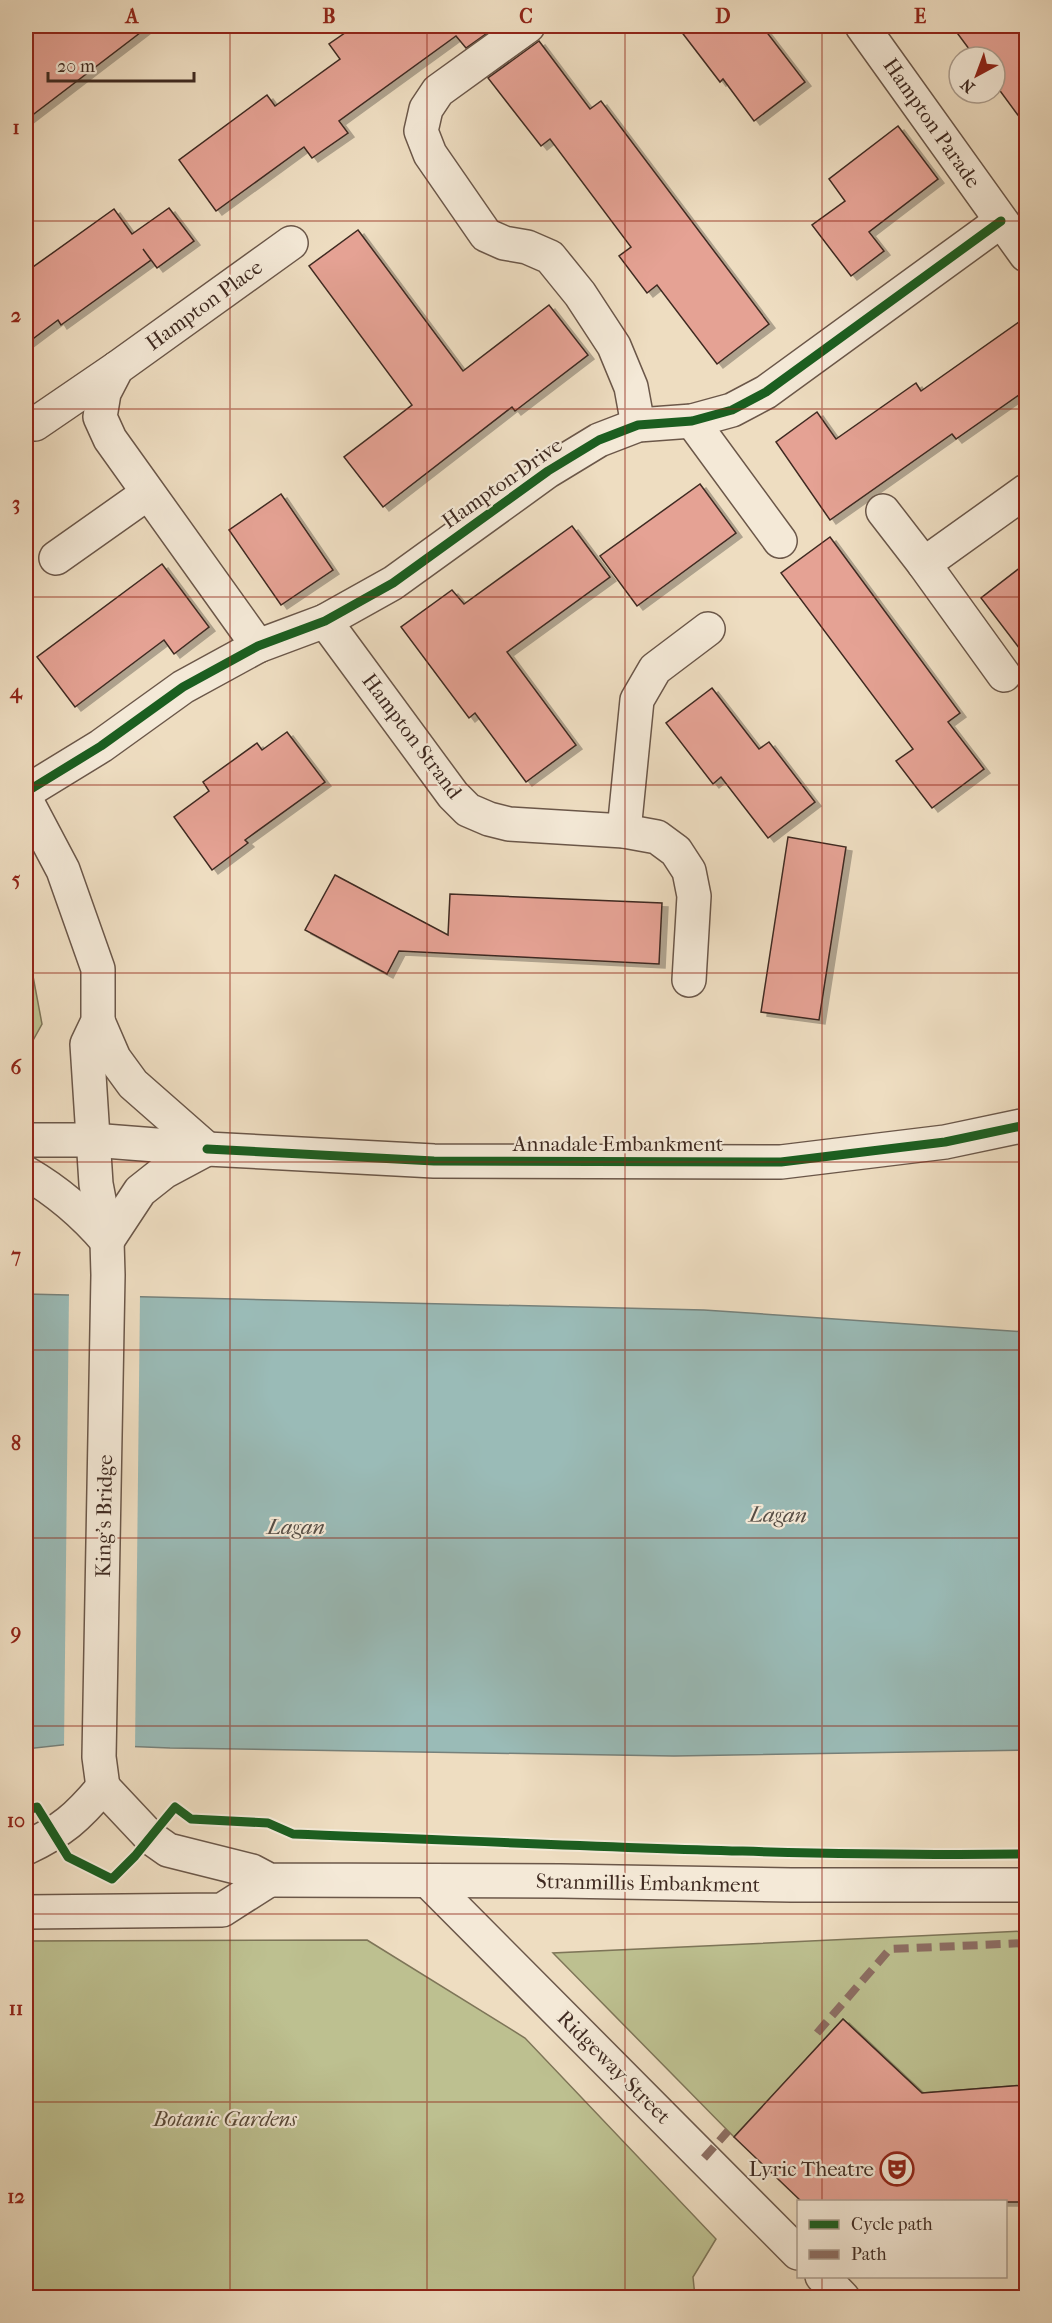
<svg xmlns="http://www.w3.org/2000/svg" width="1052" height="2323" font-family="'IM FELL French Canon',serif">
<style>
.green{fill:#bdc090;stroke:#7e7558;stroke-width:1.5}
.water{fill:#9abbb7;stroke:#76817b;stroke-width:1.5}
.pier{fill:#eeddc1}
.building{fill:#e5a294;stroke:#3f2a21;stroke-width:1.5;filter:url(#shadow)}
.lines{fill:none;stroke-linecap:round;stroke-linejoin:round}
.minor-casing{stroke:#6b5749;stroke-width:36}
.tertiary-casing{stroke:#6b5749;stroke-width:36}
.minor{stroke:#f4e9d7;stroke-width:33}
.tertiary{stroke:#f4e9d7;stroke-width:33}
.quiet{stroke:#8d6e63;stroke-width:8;stroke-dasharray:15 8;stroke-linecap:butt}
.cycleway-casing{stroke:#f4e9d7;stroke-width:13}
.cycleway{stroke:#1b5e20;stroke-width:9}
.grid{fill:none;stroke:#8f2418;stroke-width:1.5;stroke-opacity:0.55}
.labels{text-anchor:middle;stroke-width:4.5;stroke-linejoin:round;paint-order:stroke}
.street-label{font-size:21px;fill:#3f2a21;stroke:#f4e9d7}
.park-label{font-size:21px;font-style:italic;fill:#584837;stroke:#f4e9d7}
.poi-label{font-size:21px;fill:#3f2a21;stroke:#f4e9d7;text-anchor:end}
.water-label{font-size:22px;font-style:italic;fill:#564e46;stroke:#f4e9d7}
.neatline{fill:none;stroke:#8f2418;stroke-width:2}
.grid-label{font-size:20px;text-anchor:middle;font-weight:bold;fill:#8f2418}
</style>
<defs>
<filter id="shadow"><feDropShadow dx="6" dy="4" stdDeviation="0" flood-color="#0004"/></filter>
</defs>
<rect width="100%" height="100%" fill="#eeddc1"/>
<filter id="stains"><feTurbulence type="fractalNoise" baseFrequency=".00333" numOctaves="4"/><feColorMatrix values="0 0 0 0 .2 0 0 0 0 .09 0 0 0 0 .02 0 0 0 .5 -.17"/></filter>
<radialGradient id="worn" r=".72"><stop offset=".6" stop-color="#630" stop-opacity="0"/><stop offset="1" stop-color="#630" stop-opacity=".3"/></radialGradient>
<!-- green -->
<g class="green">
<path d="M26,939L42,1024L26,1053Z"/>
<path d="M1026,1931V2085L922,2093L843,2019L734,2137L553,1953Z"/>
<path d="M367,1940L525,2038L716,2239L693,2277L695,2297H26V1941Z"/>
</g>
<!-- water -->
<path class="water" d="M26,1294L704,1310L1026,1332V1750L674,1756L170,1748L71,1744L26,1749Z"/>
<!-- pier -->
<path class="pier" d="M69,1292L140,1294L135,1749L64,1747Z"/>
<!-- building -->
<g class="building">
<path d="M26,26H149L26,120Z"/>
<path d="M355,26H497L466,48L456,36L339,121L348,133L312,158L304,147L216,211L179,160L267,95L275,106L340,59L329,44Z"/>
<path d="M677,26H762L805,82L754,121L723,79L720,82Z"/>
<path d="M952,26H1026V126L995,84V57H975Z"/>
<path d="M539,41L590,109L601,101L769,324L717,364L657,285L647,293L619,256L631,247L550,139L541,146L488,78Z"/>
<path d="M898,126L938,179L869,232L884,251L851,276L812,225L845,201L829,179Z"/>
<path d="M169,208L194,241L157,268L143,249L151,260L61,325L58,320L26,344V272L114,209L132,234Z"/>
<path d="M358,230L463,371L549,305L588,355L515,411L512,407L383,507L344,457L412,405L309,266Z"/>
<path d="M1026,317V390L956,439L952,434L830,520L776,442L817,412L836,439L916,383L921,391Z"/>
<path d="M700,484L736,533L637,606L600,556Z"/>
<path d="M281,494L333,570L281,605L229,530Z"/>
<path d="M572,526L610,577L507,652L576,745L526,782L475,713L469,718L401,627L452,590L464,604Z"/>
<path d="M830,537L960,713L948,722L984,769L932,808L896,761L913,749L781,573Z"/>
<path d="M1026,563V657L981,598Z"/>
<path d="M162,564L209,627L174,654L164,640L75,707L37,657Z"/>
<path d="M712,688L759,749L769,742L815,802L768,838L721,777L713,784L666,723Z"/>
<path d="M287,732L325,782L245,840L248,843L212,870L174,817L209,791L203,782L257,743L262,750Z"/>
<path d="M788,837L846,847L819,1020L761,1012Z"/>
<path d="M335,875L448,935L450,894L662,903L659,964L399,951L387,974L305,930Z"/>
<path d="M843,2019L922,2093L1026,2085V2202H802L734,2137Z"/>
</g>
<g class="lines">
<defs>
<g id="minor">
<path d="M528,26L438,91L426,109L421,131L430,154L486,235L504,243L527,247L550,257L580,294L614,346L631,387L638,425"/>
<path d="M862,26L1026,255"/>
<path d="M692,421L780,541"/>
<path d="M35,424L117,368"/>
<path d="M883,511L924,564"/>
<path d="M56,558L148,493"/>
<path d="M325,621L453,795L468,810L489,819L509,824L624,831L657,837L676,851L689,871L694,896L689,980"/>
<path d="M258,646L110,439L100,417L104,393L117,368L291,243"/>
<path d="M1004,675L924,564L1026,491"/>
<path d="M26,792L101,746L183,687L258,646L325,621L393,583L548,471L599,440L638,425L692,421L732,410L766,392L1001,221"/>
<path d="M624,831L637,700L655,669L708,629"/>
</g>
<g id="tertiary">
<path d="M26,800L63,870L98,969V1021L87,1044L96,1184L107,1241L108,1275L99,1757L103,1787"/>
<path d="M98,1021L114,1058L133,1084L207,1149"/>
<path d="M26,1142L30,1140H92L207,1149L434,1161L781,1162L945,1142L1026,1125"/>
<path d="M26,1173C57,1191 84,1214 107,1241"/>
<path d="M107,1241L140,1191L164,1172L207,1149"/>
<path d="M103,1787L151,1838L168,1850L252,1871L269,1880L561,1881L791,1885H1026"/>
<path d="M26,1848C62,1831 78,1817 103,1787"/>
<path d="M428,1881L798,2253"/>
<path d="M26,1912L222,1910L269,1880"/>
<path d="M822,2276L843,2298"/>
</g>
</defs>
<!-- minor casing -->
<use href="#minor" class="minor-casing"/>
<!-- tertiary casing -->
<use href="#tertiary" class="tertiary-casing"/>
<!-- minor -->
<use href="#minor" class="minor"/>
<!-- tertiary -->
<use href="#tertiary" class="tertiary"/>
<!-- quiet -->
<g class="quiet">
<path d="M817,2033L890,1949L1026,1943"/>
<path d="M704,2158L728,2131"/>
</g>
<defs>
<g id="cycleway">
<path d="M26,792L101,746L183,687L258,646L325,621L393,583L548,471L599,440L638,425L692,421L732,410L766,392L1001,221"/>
<path d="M207,1149L434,1161L781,1162L945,1142L1026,1125"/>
<path d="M26,1811L37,1807L68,1857L112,1879L135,1856L175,1807L191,1819L268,1823L293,1834C537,1843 782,1857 1026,1854"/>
</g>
</defs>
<!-- cycleway casing -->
<use href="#cycleway" class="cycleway-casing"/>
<!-- cycleway -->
<use href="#cycleway" class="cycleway"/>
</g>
<!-- grid -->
<path class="grid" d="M230,26V2298M427,26V2298M625,26V2298M822,26V2202M26,221H1026M26,409H1026M26,597H1026M26,785H1026M26,973H1026M26,1162H1026M26,1350H1026M26,1538H1026M26,1726H1026M26,1914H1026M26,2102H1026M822,2276V2298"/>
<!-- icons -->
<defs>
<symbol id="theatre-ring" viewBox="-11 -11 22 22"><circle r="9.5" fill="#f4e9d7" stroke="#8f2418" stroke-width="1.5"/><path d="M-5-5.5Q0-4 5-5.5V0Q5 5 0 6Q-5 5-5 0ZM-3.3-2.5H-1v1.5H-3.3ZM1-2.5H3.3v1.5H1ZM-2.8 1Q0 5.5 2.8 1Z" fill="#8f2418"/></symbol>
</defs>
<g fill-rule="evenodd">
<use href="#theatre-ring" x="878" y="2150" width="38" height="38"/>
</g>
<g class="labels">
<!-- street labels -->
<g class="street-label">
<text transform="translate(932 123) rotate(55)" y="7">Hampton Parade</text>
<text transform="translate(204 305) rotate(-36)" y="7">Hampton Place</text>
<text transform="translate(502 483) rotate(-35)" y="7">Hampton Drive</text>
<text transform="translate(412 736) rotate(53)" y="7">Hampton Strand</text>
<text x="618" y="1151">Annadale Embankment</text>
<text transform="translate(104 1516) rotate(-89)" y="7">King's Bridge</text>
<text transform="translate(648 1883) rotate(1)" y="7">Stranmillis Embankment</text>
<text transform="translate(614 2067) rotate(45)" y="7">Ridgeway Street</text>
</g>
<!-- park labels -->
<g class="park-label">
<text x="225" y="2126">Botanic Gardens</text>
</g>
<!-- poi labels -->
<g class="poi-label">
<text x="874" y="2176">Lyric Theatre</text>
</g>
<!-- water labels -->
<g class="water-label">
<text transform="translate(778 1514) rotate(1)" y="8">Lagan</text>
<text x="296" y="1534">Lagan</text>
</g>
</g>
<!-- margin -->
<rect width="1052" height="2323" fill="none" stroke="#eeddc1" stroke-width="66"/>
<!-- legend -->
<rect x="797" y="2200" width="210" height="78" fill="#f4e9d7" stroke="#ac9d8e" stroke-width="1.5"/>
<rect x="809" y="2220" width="30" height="9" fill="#1b5e20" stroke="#ac9d8e" stroke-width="1.5"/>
<text x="851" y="2230" font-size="18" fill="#3f2a21">Cycle path</text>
<rect x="809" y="2250" width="30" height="9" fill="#8d6e63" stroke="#ac9d8e" stroke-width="1.5"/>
<text x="851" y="2260" font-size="18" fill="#3f2a21">Path</text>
<!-- north arrow -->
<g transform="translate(977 75) rotate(221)"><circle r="28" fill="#f4e9d7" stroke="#ac9d8e" stroke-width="1.5"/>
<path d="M0-4.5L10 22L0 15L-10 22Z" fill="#8f2418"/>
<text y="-9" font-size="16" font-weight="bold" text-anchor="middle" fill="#3f2a21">N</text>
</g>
<!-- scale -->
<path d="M48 72v9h146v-9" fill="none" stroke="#3f2a21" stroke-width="3"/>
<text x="57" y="72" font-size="18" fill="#3f2a21" stroke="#f4e9d7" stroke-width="4.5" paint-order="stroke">20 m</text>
<rect x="33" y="33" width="986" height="2257" class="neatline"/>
<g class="grid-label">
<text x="132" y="23">A</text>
<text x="329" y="23">B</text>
<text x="526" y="23">C</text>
<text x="723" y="23">D</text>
<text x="920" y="23">E</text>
<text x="16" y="134">1</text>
<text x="16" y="322">2</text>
<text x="16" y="510">3</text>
<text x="16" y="698">4</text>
<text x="16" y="886">5</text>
<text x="16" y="1074">6</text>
<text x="16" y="1262">7</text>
<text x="16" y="1450">8</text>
<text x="16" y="1639">9</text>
<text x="16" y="1827">10</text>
<text x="16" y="2015">11</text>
<text x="16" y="2203">12</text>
</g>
<rect width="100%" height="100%" filter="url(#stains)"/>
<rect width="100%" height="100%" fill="url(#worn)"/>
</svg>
